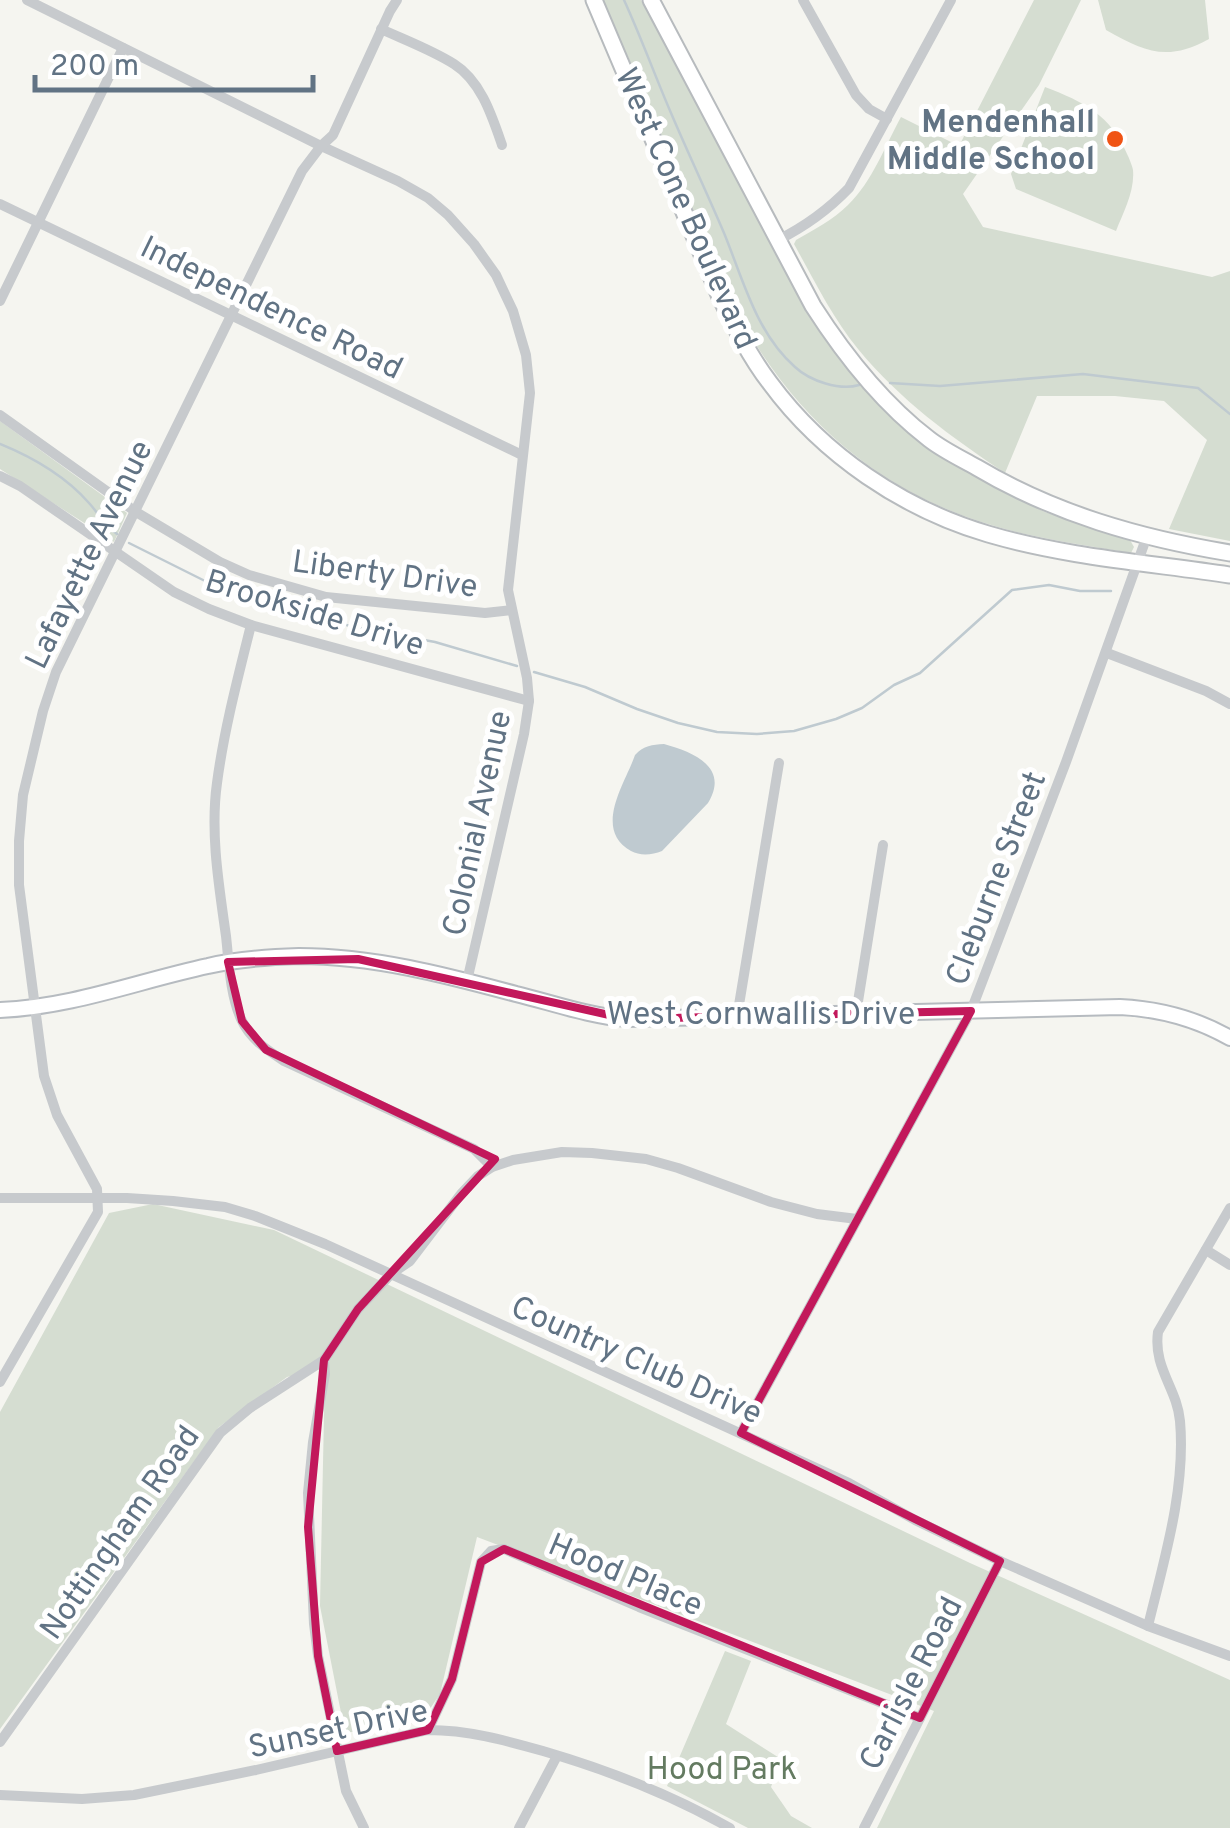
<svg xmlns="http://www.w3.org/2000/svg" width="1230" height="1828" font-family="Overpass,sans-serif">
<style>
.green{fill:#d5ddd1}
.water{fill:#bfcad0}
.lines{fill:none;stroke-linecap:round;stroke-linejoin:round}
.stream{stroke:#bfcad0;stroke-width:2.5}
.secondary-casing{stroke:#b6bbc0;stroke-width:18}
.primary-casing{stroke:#b7bbbe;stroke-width:19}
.street{stroke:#c7cacd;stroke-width:10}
.secondary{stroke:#fff;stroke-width:14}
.primary{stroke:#fff;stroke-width:15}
.marked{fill:none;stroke:#c2185b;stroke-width:8;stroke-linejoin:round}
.poi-dot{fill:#f05415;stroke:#fff;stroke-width:4}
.labels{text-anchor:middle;stroke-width:10;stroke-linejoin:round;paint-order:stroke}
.poi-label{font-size:32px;font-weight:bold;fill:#617384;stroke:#fff;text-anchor:end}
.street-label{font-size:32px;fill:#617384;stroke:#fff}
.park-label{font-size:32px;fill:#647b61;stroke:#fff}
</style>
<rect width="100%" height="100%" fill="#f5f5f0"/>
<!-- green -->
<g class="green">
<path d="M602,0H641L800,298L837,353L954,462L998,489L1045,512L1130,540L1134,547L1131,553C1096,547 1060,542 1025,534C891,504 796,425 733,305L633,68Z"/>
<path d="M1034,0H1081L1039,85L963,194L983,227L1212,277L1230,271V541L1169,529L1207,440L1164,401L1115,396H1037L1005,473C951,437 900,400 858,349C832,317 814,280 794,244L796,240C815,229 833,220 848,205C872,182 885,146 901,117L959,146Z"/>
<path d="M1098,0H1205L1209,39C1167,62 1145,52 1106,30Z"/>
<path d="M1045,87C1084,102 1111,115 1128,156C1129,158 1133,168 1133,170C1135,191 1123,213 1116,231L1016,189L1011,174Z"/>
<path d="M0,421L127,513L114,542L0,469Z"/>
<path d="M153,1204L274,1230L970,1563L1230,1680V1828H877L934,1711L477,1537L440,1694L421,1722L345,1733L320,1606L325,1368L287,1377L219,1427L0,1729V1412L109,1213Z"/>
<path d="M725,1651L751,1661L726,1724L781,1759L771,1787L791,1816L812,1828H748L667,1786Z"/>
</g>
<!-- water -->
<path class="water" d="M664,744C693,752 730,767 708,803L662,851C652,855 640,856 631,851C592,829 626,782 635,755C644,745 652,745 664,744Z"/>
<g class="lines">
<!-- stream -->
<g class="stream">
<path d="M624,0C641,37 655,76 671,113C688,153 707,193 724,233C743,279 756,333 795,367C810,381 840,391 859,385"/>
<path d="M890,383L940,386L1083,374L1198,388L1230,414"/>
<path d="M0,444C32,457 66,477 89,503C100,515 102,523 117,534"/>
<path d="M129,543L245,601L359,628L435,642L517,666"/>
<path d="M534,672L585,687L637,709L678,723L717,732L757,734L794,731L836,719L862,708L894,685L920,673L1012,590L1049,585L1080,591H1111"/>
</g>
<defs>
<path id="secondary" d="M0,1010C73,1007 138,981 208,966C237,959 269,957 299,956C373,956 445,975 516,994C553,1003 589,1016 627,1019L1120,1007C1160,1009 1195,1018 1230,1038"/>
<g id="primary">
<path d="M594,0L720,297C735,327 750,357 770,383C823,455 903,509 988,534C1066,557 1150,563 1230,575"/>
<path d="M651,0L813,306C845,356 882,403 929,439C943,450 960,458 976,467C1055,514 1140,538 1230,553"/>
</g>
</defs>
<!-- secondary casing -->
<use href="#secondary" class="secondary-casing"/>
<!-- primary casing -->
<use href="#primary" class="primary-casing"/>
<!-- street -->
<g class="street">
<path d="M27,0L321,146L398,181L428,198L448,215L474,244L496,275L513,311L526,355L530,393L508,590L527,678L529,701L524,734L467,981"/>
<path d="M803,0L856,95L869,109L887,119"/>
<path d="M381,29C405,40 432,50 454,64C481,81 492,116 502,145"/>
<path d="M0,204L522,455"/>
<path d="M778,240C806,226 828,210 849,188L951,0"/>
<path d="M0,301L123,48"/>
<path d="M0,415L136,512L220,562L249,575L326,597L485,613L512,610"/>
<path d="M0,476L20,486L174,592L209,609L251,625L529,701"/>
<path d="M251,625C238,677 224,730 217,783C210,833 219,886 226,936C229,963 230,994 241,1019C250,1039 267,1050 284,1061L474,1149L492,1167"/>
<path d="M1107,653L1206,691L1230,704"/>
<path d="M856,1014L883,845"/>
<path d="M737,1017L779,763"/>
<path d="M0,1198H127L173,1201L225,1207L255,1216L325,1244L849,1483L915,1520L1000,1561L1148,1626L1230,1656"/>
<path d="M1206,1250L1230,1265"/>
<path d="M324,1360L325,1374L313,1442L308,1493L314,1624L318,1656L346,1791L364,1828"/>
<path d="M0,1382L98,1212L97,1189L57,1115L44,1076L19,885V841L23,795L43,711L56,672L302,171L321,146L333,135L390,11L397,0"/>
<path d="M741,1433L971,1011L1066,762L1147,536"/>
<path d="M1148,1626C1164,1560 1186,1489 1180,1421C1177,1388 1153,1368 1158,1332L1230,1208"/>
<path d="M428,1730L452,1679L481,1562L491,1551L504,1549L639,1607L920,1718"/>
<path d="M0,1742L220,1433L250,1408L324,1360L358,1309L391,1274L410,1261L461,1194L478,1176L492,1167L513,1160L562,1152L592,1153L646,1159L678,1168L771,1202L817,1214L857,1219"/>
<path d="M0,1795L82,1799L134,1795L256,1770L428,1730C468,1730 504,1740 543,1751C608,1770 670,1794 730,1828"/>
<path d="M519,1828L557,1756"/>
<path d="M864,1828L1000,1561"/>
</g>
<!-- secondary -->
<use href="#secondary" class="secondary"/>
<!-- primary -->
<use href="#primary" class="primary"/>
</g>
<!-- marked area -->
<path class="marked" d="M358,959L627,1019L971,1011L741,1433L1000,1561L920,1718L504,1549L481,1562L452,1679L428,1730L337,1751L318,1656L308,1527L324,1360L358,1309L495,1159L266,1050L242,1021L228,962Z"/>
<!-- markers -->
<circle class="poi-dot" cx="1115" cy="139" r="10"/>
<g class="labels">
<!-- poi labels -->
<g class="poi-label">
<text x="1095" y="132">Mendenhall<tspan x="1095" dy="37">Middle School</tspan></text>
</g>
<!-- street labels -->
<g class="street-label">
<text transform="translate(687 208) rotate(66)" y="11">West Cone Boulevard</text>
<text transform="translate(272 307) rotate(26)" y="11">Independence Road</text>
<text transform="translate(88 554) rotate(-64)" y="11">Lafayette Avenue</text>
<text transform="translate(385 573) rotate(8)" y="11">Liberty Drive</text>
<text transform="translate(315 612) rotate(17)" y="11">Brookside Drive</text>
<text transform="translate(476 823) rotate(-78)" y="11">Colonial Avenue</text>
<text transform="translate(995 878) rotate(-69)" y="11">Cleburne Street</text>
<text x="761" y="1024">West Cornwallis Drive</text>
<text transform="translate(637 1359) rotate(24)" y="11">Country Club Drive</text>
<text transform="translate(119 1532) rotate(-55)" y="11">Nottingham Road</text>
<text transform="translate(626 1574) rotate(23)" y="11">Hood Place</text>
<text transform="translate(910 1683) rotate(-63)" y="11">Carlisle Road</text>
<text transform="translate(338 1728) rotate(-12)" y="11">Sunset Drive</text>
</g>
<!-- park labels -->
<g class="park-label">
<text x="722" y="1779">Hood Park</text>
</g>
</g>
<!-- scale -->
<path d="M35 75v15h278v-15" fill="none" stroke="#617384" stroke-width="5"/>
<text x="50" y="75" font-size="30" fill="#617384" stroke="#ffffff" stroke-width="8" paint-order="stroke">200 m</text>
</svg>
